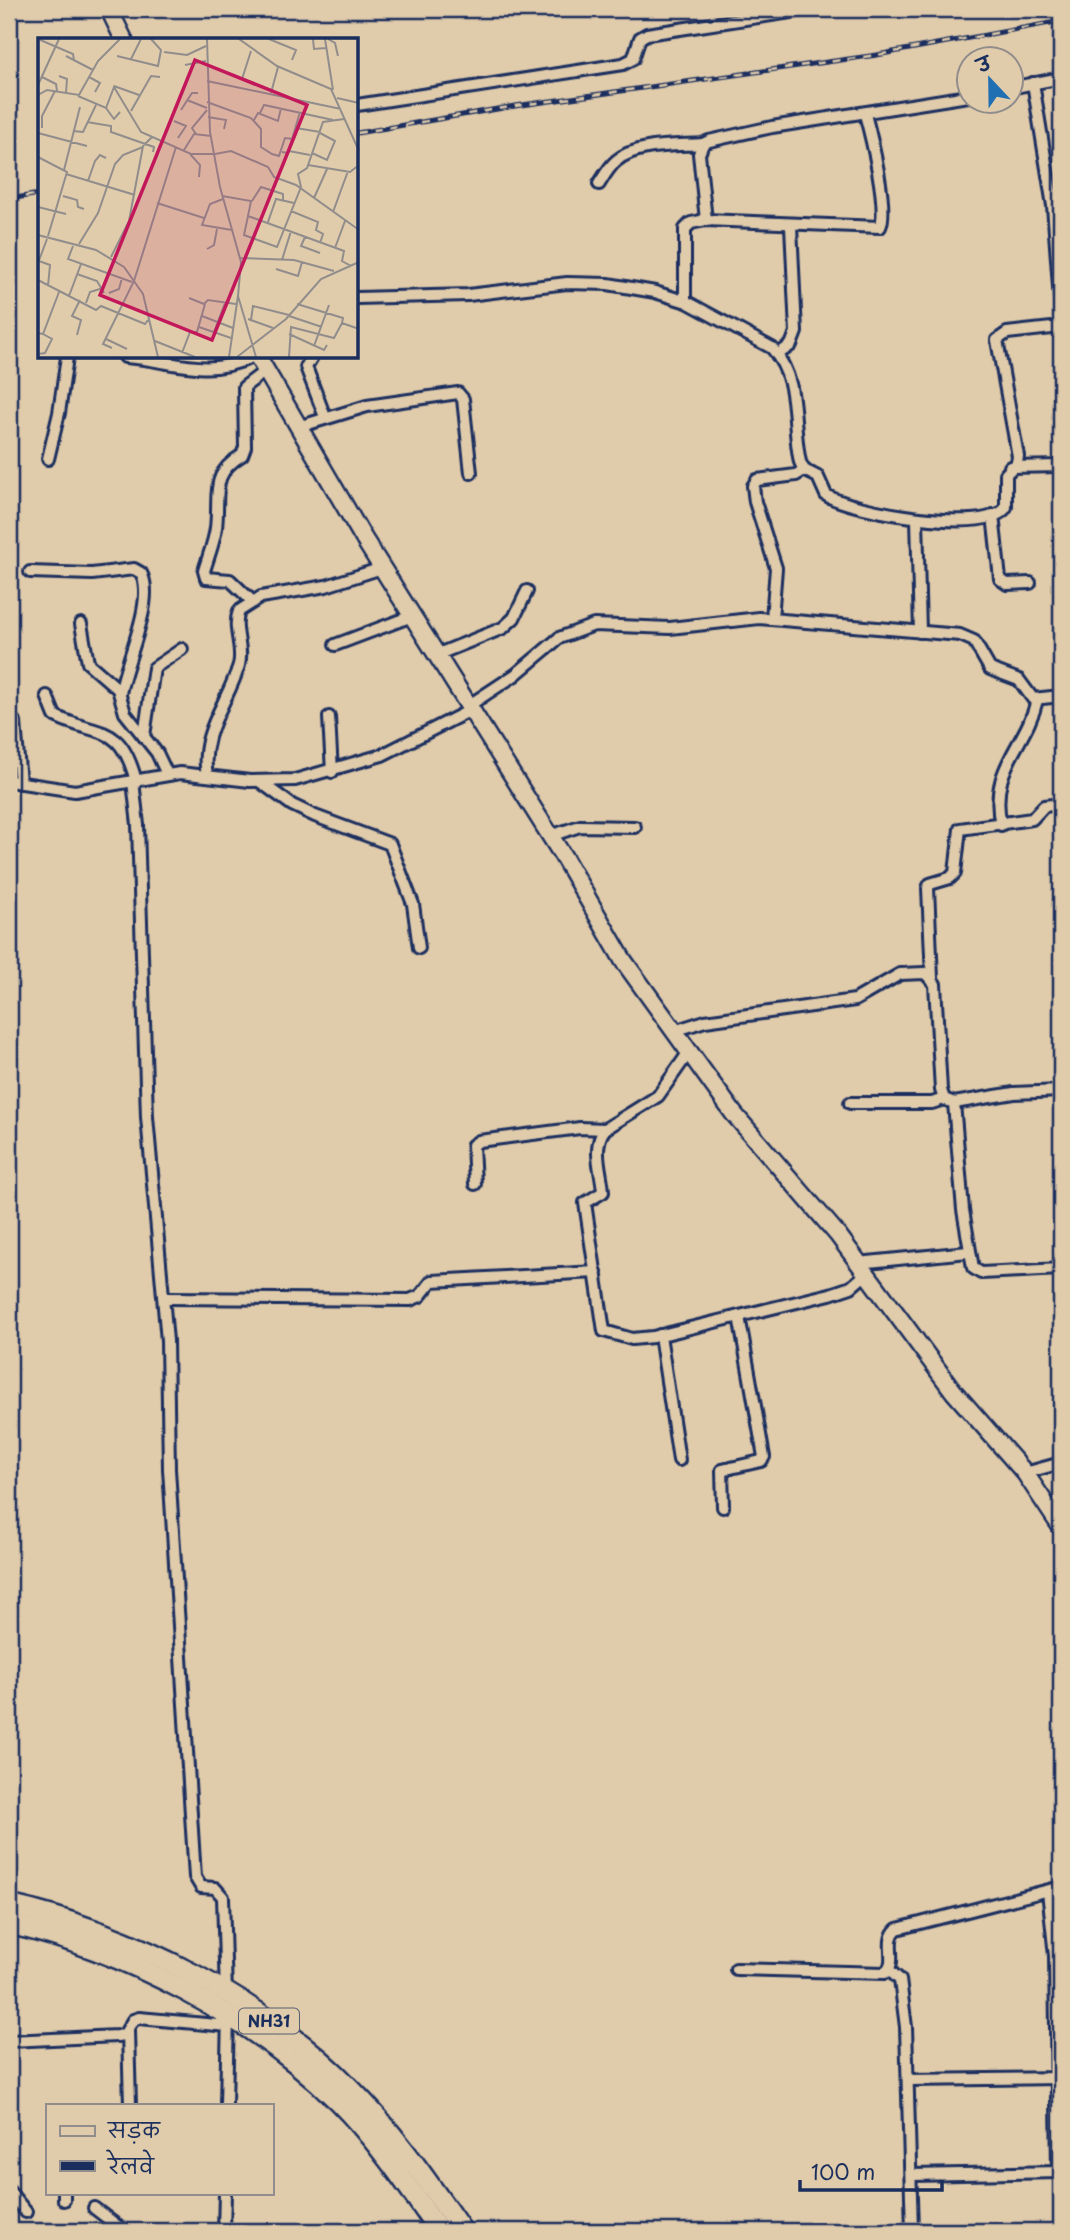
<svg xmlns="http://www.w3.org/2000/svg" width="1070" height="2240" font-family="'Playpen Sans','Playpen Sans Deva',sans-serif">
<style>
.lines{fill:none;stroke-linecap:round;stroke-linejoin:round}
.street-casing{stroke:#1b2f5e;stroke-width:16}
.secondary-casing{stroke:#1b2f5e;stroke-width:21}
.highway-casing{stroke:#1b2f5e;stroke-width:24}
.street{stroke:#e0cbaa;stroke-width:10}
.secondary{stroke:#e0cbaa;stroke-width:16}
.highway{stroke:#e0cbaa;stroke-width:19}
.rail-casing{stroke:#1b2f5e;stroke-width:5}
.rail{stroke:#e0cbaa;stroke-width:2.5;stroke-dasharray:8;stroke-linecap:butt}
.labels{text-anchor:middle;stroke-width:5;stroke-linejoin:round;paint-order:stroke}
.shield{fill:#e0cbaa;stroke:#565e75;stroke-width:2}
.shield-label{font-size:16px;font-weight:bold;fill:#1b2f5e}
.inset-road{fill:none;stroke:#918d8c;stroke-width:2}
.view{fill:#c2185b;fill-opacity:0.15;stroke:#c2185b;stroke-width:3.5}
.inset-edge{fill:none;stroke:#1b2f5e;stroke-width:3.5}
</style>
<rect width="100%" height="100%" fill="#e0cbaa"/>
<filter id="ink" filterUnits="userSpaceOnUse"><feTurbulence type="fractalNoise" baseFrequency=".0143" numOctaves="2"/><feDisplacementMap in="SourceGraphic" scale="14" xChannelSelector="R" yChannelSelector="G"/><feConvolveMatrix kernelMatrix="1 2 1 2 8 2 1 2 1" color-interpolation-filters="sRGB"/></filter>
<g filter="url(#ink)">
<g class="lines">
<defs>
<g id="street">
<path d="M9,10L10,9"/>
<path d="M1033,83L1053,206L1061,313"/>
<path d="M1010,88L1061,78"/>
<path d="M357,105L623,64L633,59L640,38L647,34L811,9"/>
<path d="M599,184C604,176 609,167 616,161C636,143 678,146 703,144"/>
<path d="M706,220L699,154L703,144L709,141L772,127L968,96"/>
<path d="M357,298L468,295L567,283L608,284L655,292L687,302L772,348C801,383 791,421 800,462L804,470L818,477L826,495C851,511 990,536 1006,507V474L1017,463L1018,456L997,340L1007,333L1061,327"/>
<path d="M685,301V229L691,223L706,220L880,227C889,209 871,136 865,114"/>
<path d="M777,355L791,345L796,332L791,226"/>
<path d="M125,357C173,360 205,379 252,357"/>
<path d="M312,357L306,367L325,417"/>
<path d="M298,427L367,406L458,393L463,399L471,473"/>
<path d="M48,459L59,413L67,357"/>
<path d="M1010,467L1061,466"/>
<path d="M993,515L1000,579L1007,584L1030,583"/>
<path d="M917,518L920,632"/>
<path d="M30,572L92,574L134,569L141,573C156,600 125,662 120,694"/>
<path d="M252,601L230,580L206,578L204,571C208,557 214,543 216,528C220,494 209,475 242,455L245,447L244,387L265,371"/>
<path d="M772,619L776,568L755,502L753,486L757,480L796,475L804,470"/>
<path d="M81,624L88,663L118,689L125,713L157,753L167,774"/>
<path d="M335,645L412,616"/>
<path d="M436,655L503,628L514,618L527,591"/>
<path d="M47,696L55,716C100,738 120,721 136,781"/>
<path d="M468,706L515,675L559,638L594,625L670,628L759,618L960,635L974,641L990,669L1019,680L1033,699L1061,696"/>
<path d="M329,717L332,772"/>
<path d="M15,722L20,783"/>
<path d="M144,736L154,668L182,649"/>
<path d="M207,775C199,733 228,703 239,665C244,647 232,629 239,611L261,597L326,586L382,568"/>
<path d="M9,781L75,791L180,773L250,781L295,780L382,755L471,710"/>
<path d="M133,781L138,825L147,1117L167,1341L169,1469L195,1877L201,1887L215,1888L223,1897L226,1994"/>
<path d="M259,781L292,805L315,816L390,844L413,904L419,948"/>
<path d="M1001,825C988,768 1026,747 1037,700"/>
<path d="M550,836L580,826L635,827"/>
<path d="M932,978L928,888L930,884L950,878L955,873L960,829L1032,819L1044,806L1061,804"/>
<path d="M674,1031L705,1021L855,1000L900,974L925,973L935,984L941,1090L944,1099L954,1103L1014,1093L1061,1091"/>
<path d="M689,1052L658,1096L605,1129C591,1147 602,1172 603,1192L585,1203L604,1331L632,1339L653,1337L830,1294L851,1287L866,1274"/>
<path d="M850,1103H932L944,1099"/>
<path d="M954,1103L963,1210L973,1268L981,1273L1061,1269"/>
<path d="M475,1184L473,1145L479,1141L580,1128L605,1129"/>
<path d="M858,1263L968,1252"/>
<path d="M164,1298L410,1300L420,1296L432,1281L596,1272"/>
<path d="M660,1335L679,1460"/>
<path d="M1025,1473L1061,1463"/>
<path d="M723,1507L722,1470L761,1461L764,1457L739,1316"/>
<path d="M1048,1891L1055,1956L1058,2172"/>
<path d="M736,1969L885,1973C899,1962 883,1941 897,1929L1061,1887"/>
<path d="M889,1970L900,1980L906,2027L912,2231"/>
<path d="M128,2031L130,2105"/>
<path d="M9,2041L117,2036L124,2035L133,2020L139,2018L228,2026"/>
<path d="M908,2080L1061,2078"/>
<path d="M226,2105L228,2014"/>
<path d="M912,2175L1061,2172"/>
<path d="M9,2191L26,2212"/>
<path d="M64,2200V2193"/>
<path d="M94,2208L124,2231"/>
<path d="M224,2231L225,2193"/>
</g>
<g id="secondary">
<path d="M109,9L124,40"/>
<path d="M258,357L364,539L563,856L623,960L734,1114L838,1235L954,1392L1025,1473L1061,1527"/>
</g>
<g id="highway">
<path d="M9,1905C129,1932 265,2000 351,2089C394,2132 428,2182 462,2231"/>
<path d="M9,1924C123,1949 255,2018 338,2101C377,2140 408,2186 439,2231"/>
</g>
</defs>
<!-- street casing -->
<use href="#street" class="street-casing"/>
<!-- secondary casing -->
<use href="#secondary" class="secondary-casing"/>
<!-- highway casing -->
<use href="#highway" class="highway-casing"/>
<!-- street -->
<use href="#street" class="street"/>
<!-- secondary -->
<use href="#secondary" class="secondary"/>
<!-- highway -->
<use href="#highway" class="highway"/>
<defs>
<g id="rail">
<path d="M357,133L515,106L877,55L1061,21"/>
<path d="M9,199L40,194"/>
</g>
</defs>
<!-- rail casing -->
<use href="#rail" class="rail-casing"/>
<!-- rail -->
<use href="#rail" class="rail"/>
</g>
</g>
<g class="labels">
<!-- shield labels -->
<rect class="shield" x="239" y="2008.5" width="60" height="25" rx="5"/>
<g class="shield-label">
<text x="269" y="2027">NH31</text>
</g>
</g>
<!-- overview -->
<g transform="translate(38 38)">
<rect width="320" height="320" fill="#e0cbaa"/>
<path class="inset-road" d="M0,1L35,16L36,22M169,1L172,94L182,149L203,224L200,258L218,319M201,1L239,28L293,51L321,113M231,1L258,12L254,22M275,1L276,11L288,10M287,1L295,52M290,1L297,5L300,18M126,14L149,17L168,8M28,18L55,32M79,18L120,28L123,12L113,1M93,21L103,1M147,27L168,23M21,38L29,41L28,55M4,39L18,46L19,53M51,39L62,45L57,54M204,41L213,13M169,43L303,71M0,47L21,1M76,48L101,57M233,55L240,29M0,57L9,52L41,57L60,23L82,1M40,58L68,70L76,49L103,94L153,116H176M299,60L321,65M149,62L169,70M169,64L213,80L223,91V109L234,116L241,118L247,100L255,101M68,70L76,81L82,74M143,72L154,55H160M93,73L113,38L122,39M222,75L226,67L295,82M170,79L188,82L186,91M216,82L220,75L240,83L243,70M136,83L148,88L140,100M49,84L73,88V94L116,109L115,114M4,90V78L17,53M258,90L282,94M35,93L45,94L58,67M0,95L49,108M158,96L154,90L169,72M146,112L156,96L173,98M251,113L272,117M244,114L250,115L262,74M274,115L289,122L297,103L282,95M152,116L162,127L161,139M177,116L193,113L230,129L236,139L258,147L321,192M0,119L29,134L10,198M270,127L312,134L321,127M26,132L42,69M28,136L97,157M50,143L57,123L62,117L68,120M25,158L39,162L40,169L46,171M184,158L213,163L210,178L306,213L304,223L313,228M276,160L289,131M185,161L172,166L164,187L194,192M214,163L223,149L245,156V162M119,165L166,180M0,169L28,176M253,173L280,184L278,192L285,196L282,205M295,174L310,133M210,178L206,197L239,209L263,149L260,136L269,130L285,84L306,81M230,184L238,161L256,165M0,197L58,212L86,229L105,256L120,319M267,199L263,208L282,215M41,206L60,175L77,126L85,117L105,109M35,208L30,221L94,244M297,210L307,183M169,211L176,207L179,191M73,219L91,183L105,108L114,99M202,220L256,222L296,233M244,222L253,193M1,223L12,227L10,248M0,225L9,201M238,231L260,238L264,224M39,236L59,243L66,255M0,242L58,272L63,268L107,286L110,282M71,255L81,251L84,240M31,258L43,226M151,260L166,266L170,262L198,266M48,265L52,254L65,250M259,266L305,280L304,285L321,291M164,278L195,290M251,278L284,289M210,281L235,290M213,282L215,268L251,277M161,289L193,300M176,294L187,265M0,295L5,296L21,254M251,296L286,312L289,307M39,297L43,282L34,278L42,262M68,301L89,311M117,303L157,319M276,308L291,267M74,310L65,306L96,243L138,109M144,315L152,294H159L167,266M0,316L7,315L14,301L5,296M191,319L200,258M199,319L248,281L283,241L321,224M251,319L253,289L296,300L304,285"/>
<path class="view" d="M157,22L269,67L174,302L62,257Z"/>
<rect width="320" height="320" class="inset-edge"/>
</g>
<!-- margin -->
<rect width="1070" height="2240" fill="none" stroke="#e0cbaa" stroke-width="35"/>
<rect x="18" y="18" width="1035" height="2205" fill="none" stroke="#1b2f5e" stroke-width="2.5" filter="url(#ink)"/>
<!-- legend -->
<rect x="46" y="2104" width="228" height="91" fill="#e0cbaa" stroke="#918d8c" stroke-width="2"/>
<rect x="60" y="2126" width="35" height="10" fill="#e0cbaa" stroke="#918d8c" stroke-width="2"/>
<text x="108" y="2138" font-size="21" fill="#1b2f5e">सड़क</text>
<rect x="60" y="2161" width="35" height="10" fill="#1b2f5e" stroke="#918d8c" stroke-width="2"/>
<text x="108" y="2174" font-size="21" fill="#1b2f5e">रेलवे</text>
<!-- north arrow -->
<g transform="translate(990 80) rotate(338)"><circle r="33" fill="#e0cbaa" stroke="#918d8c" stroke-width="2"/>
<path d="M0-5L12 26L0 18L-12 26Z" fill="#1f6fb2"/>
<text y="-10" font-size="19" font-weight="bold" text-anchor="middle" fill="#1b2f5e">उ</text>
</g>
<!-- scale -->
<path d="M800 2180v10h142v-10" fill="none" stroke="#1b2f5e" stroke-width="3.5"/>
<text x="811" y="2180" font-size="21" fill="#1b2f5e" stroke="#e0cbaa" stroke-width="5" paint-order="stroke">100 m</text>
</svg>
